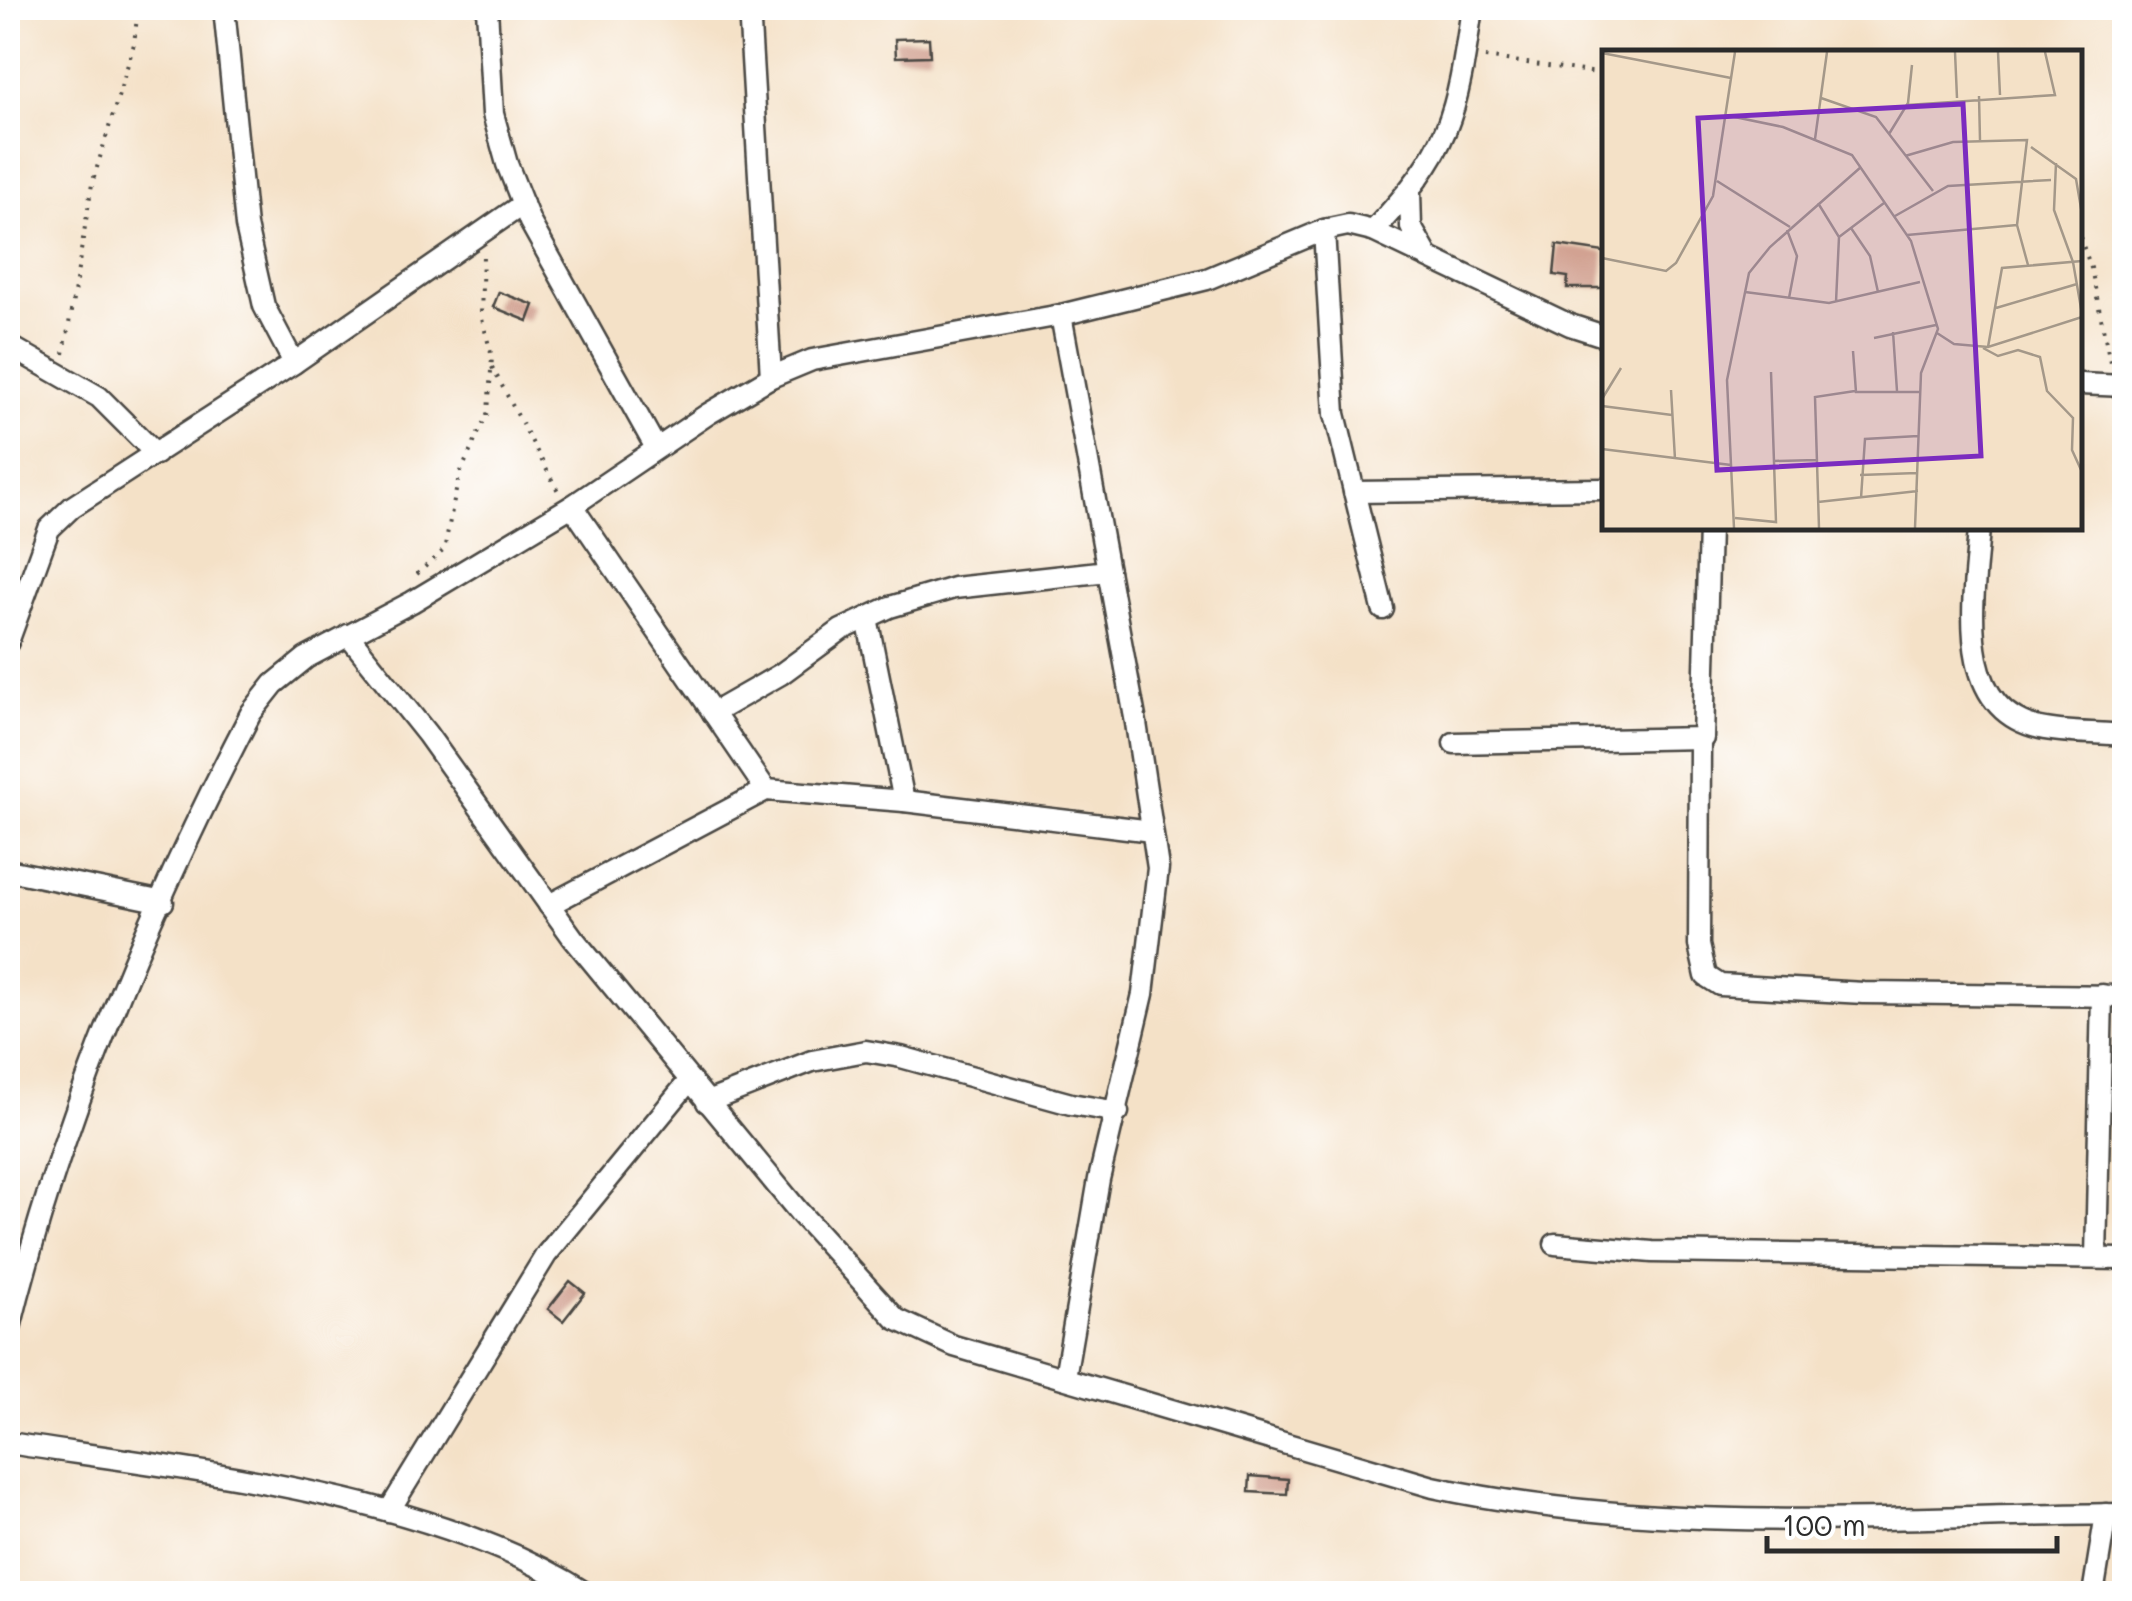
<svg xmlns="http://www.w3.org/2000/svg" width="2132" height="1601" font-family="Mali,sans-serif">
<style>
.building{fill:#d2a292}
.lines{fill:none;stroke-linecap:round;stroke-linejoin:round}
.minor-casing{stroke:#494642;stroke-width:25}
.path{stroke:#494642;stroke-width:4;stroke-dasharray:2.5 8;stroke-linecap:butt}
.minor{stroke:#fff;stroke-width:20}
.inset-road{fill:none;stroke:#a49889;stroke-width:2.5}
.view{fill:#7b2cbf;fill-opacity:0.15;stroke:#7b2cbf;stroke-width:5}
.inset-edge{fill:none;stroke:#2b2b2b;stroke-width:5}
</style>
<rect width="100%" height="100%" fill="#fff"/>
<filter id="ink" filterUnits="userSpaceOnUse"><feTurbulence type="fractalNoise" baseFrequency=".01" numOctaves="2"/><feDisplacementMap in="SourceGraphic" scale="20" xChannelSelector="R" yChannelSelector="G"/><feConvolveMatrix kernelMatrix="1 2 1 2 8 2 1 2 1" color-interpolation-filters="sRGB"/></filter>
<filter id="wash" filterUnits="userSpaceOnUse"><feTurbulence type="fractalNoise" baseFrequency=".0048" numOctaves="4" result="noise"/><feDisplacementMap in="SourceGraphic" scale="40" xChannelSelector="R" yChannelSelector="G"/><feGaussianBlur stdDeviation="2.25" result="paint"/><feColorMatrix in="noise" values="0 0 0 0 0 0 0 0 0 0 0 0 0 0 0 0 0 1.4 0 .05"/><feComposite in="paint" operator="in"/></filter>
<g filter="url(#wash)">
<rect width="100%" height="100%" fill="#f4e1c7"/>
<g id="blocks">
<!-- building -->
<g class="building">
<path d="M929,38L930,56L896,57L895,39Z"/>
<path d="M1557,245L1604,252L1602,288H1567L1568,277L1554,275Z"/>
<path d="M499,292L534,305L528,321L493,307Z"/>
<path d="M570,1281L585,1293L563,1321L548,1309Z"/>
<path d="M1250,1476L1288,1479L1287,1494L1249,1492Z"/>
</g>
</g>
</g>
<g filter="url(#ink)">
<use href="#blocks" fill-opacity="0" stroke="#494642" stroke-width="2.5"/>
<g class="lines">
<defs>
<g id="minor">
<path d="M224,8L246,226L264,306L294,363"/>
<path d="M487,8L493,114L507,164L530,222L656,448"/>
<path d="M749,8L771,377"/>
<path d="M1410,192L1411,227L1427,255"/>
<path d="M1324,230L1335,414L1383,609"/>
<path d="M1373,231C1451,147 1456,119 1472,8"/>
<path d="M1061,315L1136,723L1158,868L1143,994L1099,1179L1065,1377"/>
<path d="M8,345L99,397L156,454"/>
<path d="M2080,384L2124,386"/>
<path d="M1354,492L1604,489"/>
<path d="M572,506L766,790"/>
<path d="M1979,528C1975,593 1951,708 2040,728C2067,734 2097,732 2124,735"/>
<path d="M867,618L904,801"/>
<path d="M348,635L427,734L573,938L799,1212L896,1319L954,1346L1433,1487C1659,1536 1895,1516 2124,1514"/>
<path d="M8,642L49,529L72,507L294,363L523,204"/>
<path d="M713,713L781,674L841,630L890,607L954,588L1108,571"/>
<path d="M1700,741L1699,945L1706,976L1720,985L1864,993L2124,996"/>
<path d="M1454,743L1703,738L1709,528"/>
<path d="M8,870L163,902"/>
<path d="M549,905L766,790L904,801L1152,831"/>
<path d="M707,1102L812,1061L866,1051L901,1057L1071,1104L1118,1112"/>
<path d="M1555,1244L1652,1252L2124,1259"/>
<path d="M2096,1258L2102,995"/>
<path d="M8,1336C60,1121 149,909 251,713L274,684L306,658L412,602L572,506L708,414L771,377L812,360L1061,315L1207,279L1324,230L1348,225L1373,231L1570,325L1604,336"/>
<path d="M8,1443C188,1470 433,1494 587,1594"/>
<path d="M389,1511L546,1255L689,1081"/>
<path d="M2093,1594L2106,1514"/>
</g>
</defs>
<!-- minor casing -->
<use href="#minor" class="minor-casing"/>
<!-- path -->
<g class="path">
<path d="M1485,57L1604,74"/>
<path d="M2080,237L2091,268L2111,367"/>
<path d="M64,354L92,184L134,44L138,8"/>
<path d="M492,367L558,491"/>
<path d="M8,508L18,466L16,374"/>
<path d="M417,574L444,550L459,476L488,412L492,357L481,315L483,256"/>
</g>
<!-- minor -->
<use href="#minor" class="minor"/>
</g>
</g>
<!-- overview -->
<g transform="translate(1602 50)">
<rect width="480" height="480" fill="#f4e1c7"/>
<path class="inset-road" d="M353,2L355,48M396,2L398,45M0,3L129,28M377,46L378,90M219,48L274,67L331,141M305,55L453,45L443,2M123,65L181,77L250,105L309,191L336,279L319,323L313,478M287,84L306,53L310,15M213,89L225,2M429,97L474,129L480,164M303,106L351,92L425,90L415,175L426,215M454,113L452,160L471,212L480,264M115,131L188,177M216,153L237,187L234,252M293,166L346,136L449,130M249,178L268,206L276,242M185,180L195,206L187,248M305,185L415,175M237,187L282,153M0,208L64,221L74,213L111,146L133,2M143,242L227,253L318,232M394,258L475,234M291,282L295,341M335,283L352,294L386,297L480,267M272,288L334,275M386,297L400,218L480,211M381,298L396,306L416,300L438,307L445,341L471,368L470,400L480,422M251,301L254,342H318M69,340L73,409M0,349L19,318M0,356L70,365M0,399L129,415M171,411L215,410M258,425L315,423M259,448L263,389L316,386M216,452L316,441M133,468L174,472L169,322M132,478L125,330L147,223L168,197L259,117M217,478L213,347L253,341"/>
<path class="view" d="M361,54L379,406L115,420L96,68Z"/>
<rect width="480" height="480" class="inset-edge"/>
</g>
<!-- margin -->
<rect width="2132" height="1601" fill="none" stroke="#fff" stroke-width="40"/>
<!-- scale -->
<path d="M1767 1536v15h290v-15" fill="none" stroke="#2b2b2b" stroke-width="5"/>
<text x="1782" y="1536" font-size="30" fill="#2b2b2b" stroke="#ffffff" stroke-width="8" paint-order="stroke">100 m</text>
</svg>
